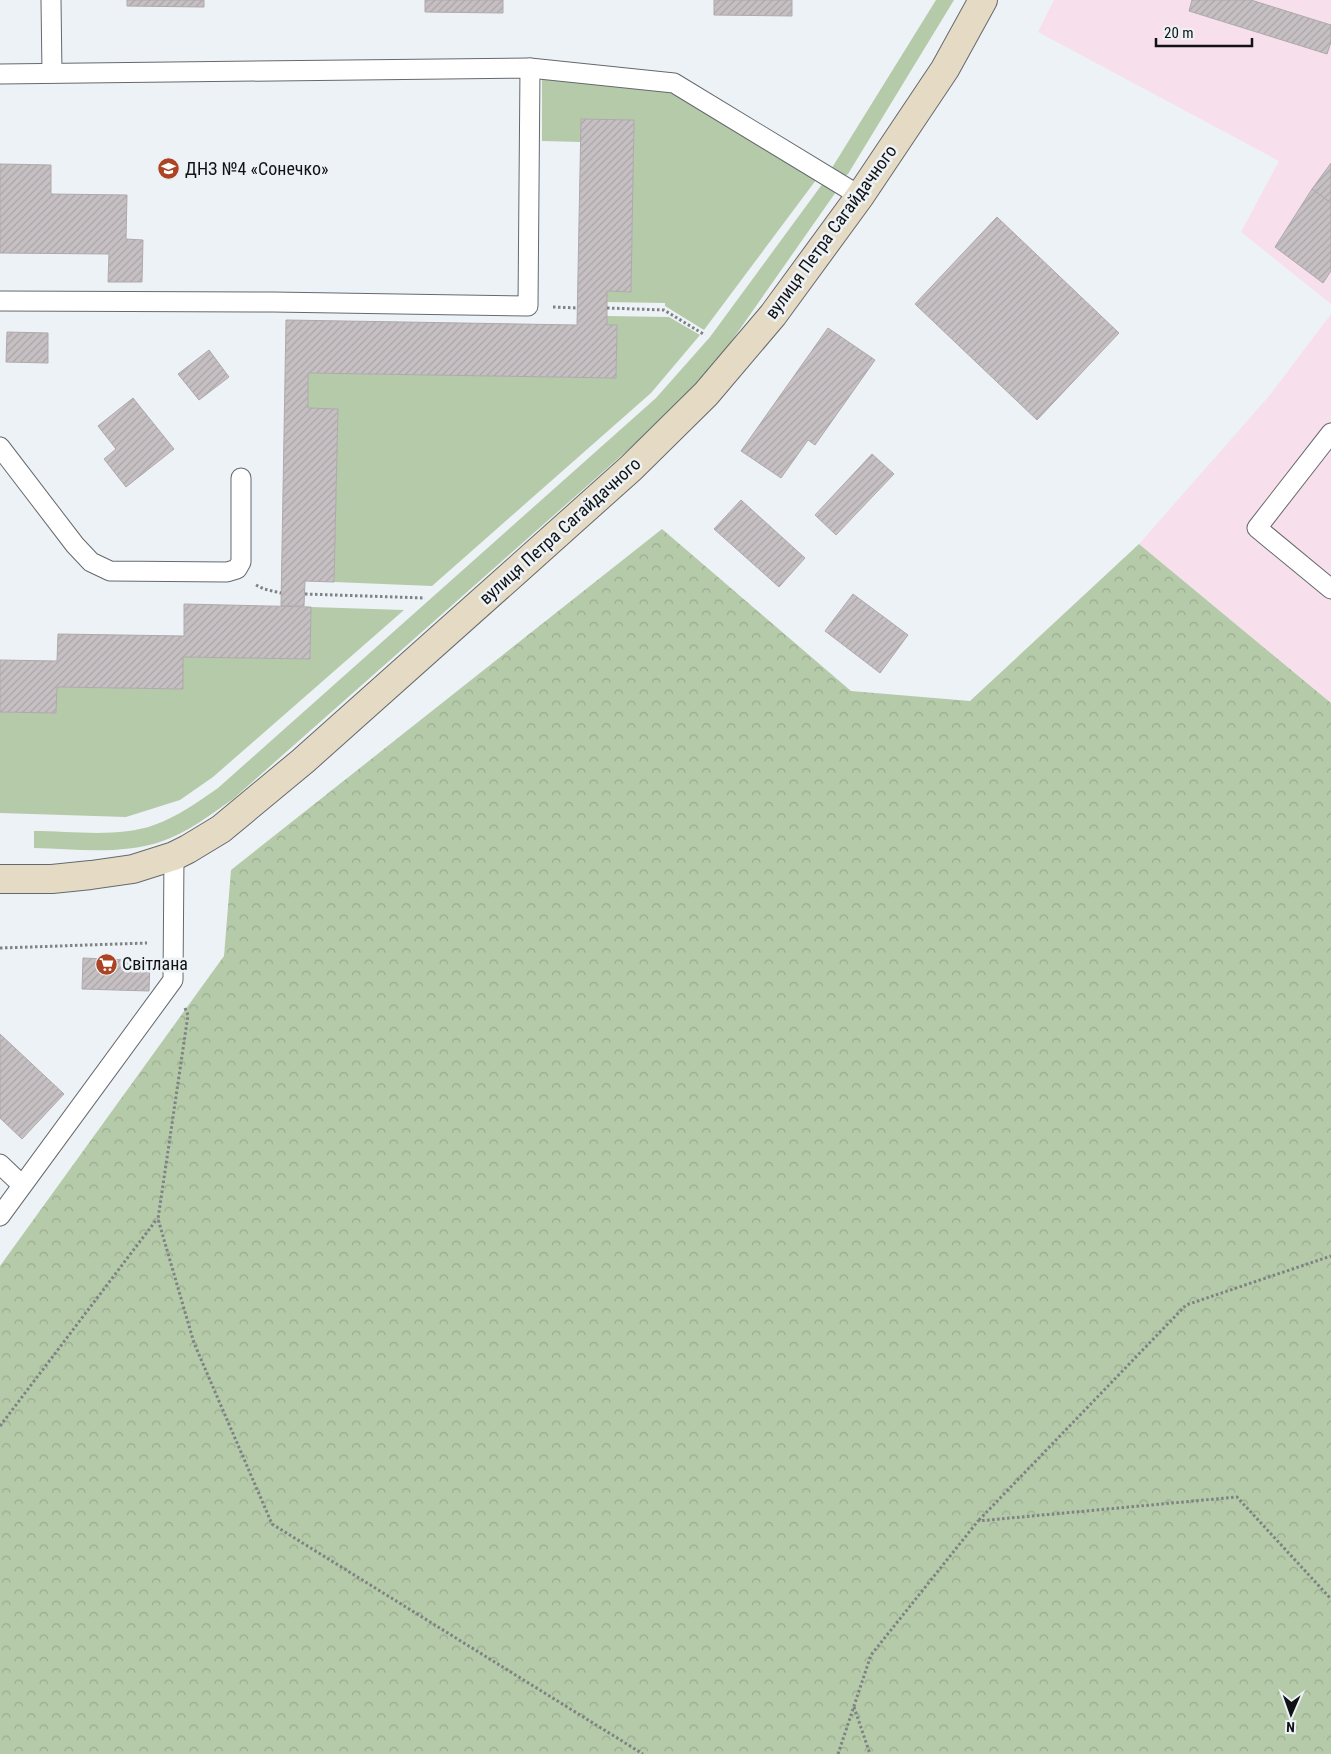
<svg xmlns="http://www.w3.org/2000/svg" width="1331" height="1754" font-family="'Roboto Condensed',sans-serif">
<style>
.industrial{fill:#f7e0ec}
.green{fill:#b5caa8}
.forest{fill:url(#forest-crowns)}
.building{fill:url(#building-hatch);stroke:#afa9ac}
.lines{fill:none;stroke-linecap:round;stroke-linejoin:round}
.service-casing{stroke:#65696d;stroke-width:21}
.secondary-casing{stroke:#65696d;stroke-width:30}
.path{stroke:#7f8285;stroke-width:3;stroke-dasharray:2.5 2.5;stroke-linecap:butt}
.service{stroke:#fff;stroke-width:19}
.secondary{stroke:#e5dbc4;stroke-width:28}
.labels{text-anchor:middle;stroke-width:5;stroke-linejoin:round;paint-order:stroke}
.poi-label{font-size:18px;fill:#111214;stroke:#edf2f6;text-anchor:start}
.street-label{font-size:18px;fill:#111214;stroke:#edf2f6}
</style>
<defs>
<pattern id="forest-crowns" width="20" height="18" patternUnits="userSpaceOnUse" patternTransform="scale(1.25)"><rect width="20" height="18" fill="#b5caa8"/><path d="M2 6a3 3 0 1 1 6 0M12 15a3 3 0 1 1 6 0" fill="none" stroke="#9bac90"/></pattern>
<pattern id="building-hatch" width="6" height="6" patternUnits="userSpaceOnUse" patternTransform="scale(1.25)"><rect width="6" height="6" fill="#c6c0c3"/><path d="M-1 1l2-2M0 6l6-6M5 7l2-2" fill="none" stroke="#a9a4a7"/></pattern>
</defs>
<rect width="100%" height="100%" fill="#edf2f6"/>
<!-- industrial -->
<g class="industrial">
<path d="M1054,0H1331V304L1241,232L1279,161L1038,32Z"/>
<path d="M1331,314V703L1139,544L1269,396Z"/>
</g>
<!-- green -->
<g class="green">
<path d="M936,0H954L848,174L845,176L830,171Z"/>
<path d="M542,78L672,92L816,180L704,330L665,306V303L607,302V291L631,292L634,120L581,119V142L542,141Z"/>
<path d="M826,179L838,189L726,349L696,386L665,417L233,799C210,815 187,833 160,842C120,855 75,849 34,848V831C71,831 119,838 154,825C177,817 198,802 218,788L656,398L710,337Z"/>
<path d="M607,316L669,317L700,335L651,393L432,586L334,582L338,409L308,408V373L616,378L617,325H607Z"/>
<path d="M311,607L404,610L213,777L180,800L126,817L0,813V712L56,713L57,687L183,689V657L310,659Z"/>
</g>
<!-- forest -->
<path class="forest" d="M662,529L851,691L970,701L1139,544L1331,703V1754H0V1266L224,956L231,870Z"/>
<!-- building -->
<g class="building">
<path d="M127,0H204V7L127,6Z"/>
<path d="M425,0H503V13L425,12Z"/>
<path d="M714,0H792V16L714,15Z"/>
<path d="M1192,0H1251L1331,25V42L1327,54L1189,11Z"/>
<path d="M581,119L634,120L631,292L607,291V325H617L616,378L308,373V408L338,409L334,582L305,581L304,606H281L286,320L577,325Z"/>
<path d="M1331,163V203L1312,189Z"/>
<path d="M0,164L51,165V194L127,195L126,239L143,240L142,282H108L109,254L0,253Z"/>
<path d="M1312,189L1331,203V271L1323,283L1275,247Z"/>
<path d="M997,217L1119,333L1037,420L915,304Z"/>
<path d="M828,328L875,360L815,445L808,440L781,478L741,451Z"/>
<path d="M7,332L48,333V363L6,362Z"/>
<path d="M209,350L229,377L199,400L178,374Z"/>
<path d="M133,398L174,449L126,487L104,459L116,449L98,426Z"/>
<path d="M872,454L894,474L836,535L815,515Z"/>
<path d="M741,500L805,558L779,587L714,529Z"/>
<path d="M853,594L908,635L880,673L825,631Z"/>
<path d="M184,604L311,607L310,659L183,657V689L57,687L56,713L0,712V660L57,661L58,634L184,636Z"/>
<path d="M83,958L150,961L149,991L82,989Z"/>
<path d="M0,1034L64,1094L22,1139L0,1118Z"/>
</g>
<g class="lines">
<defs>
<g id="service">
<path d="M51,0L52,73"/>
<path d="M530,68L674,83L860,196"/>
<path d="M0,74L530,68L528,306L273,302L0,301"/>
<path d="M1331,433L1257,528L1331,589"/>
<path d="M0,447L75,545L91,562L110,571L227,572L237,569L241,562V478"/>
<path d="M0,1164L22,1185"/>
<path d="M0,1216L173,980L174,856"/>
</g>
<path id="secondary" d="M0,879H52L91,875L133,869L174,856L188,849L221,829L303,761L516,571L631,468L706,394L773,315L860,196L945,69L983,0"/>
</defs>
<!-- service casing -->
<use href="#service" class="service-casing"/>
<!-- secondary casing -->
<use href="#secondary" class="secondary-casing"/>
<!-- path -->
<g class="path">
<path d="M553,307L578,308"/>
<path d="M607,308L664,310L705,335"/>
<path d="M256,585L264,589L281,593"/>
<path d="M305,594L425,598"/>
<path d="M0,948L147,943"/>
<path d="M185,1008L188,1015L158,1219L194,1343L272,1524L643,1754"/>
<path d="M0,1426L157,1219"/>
<path d="M979,1520L1186,1305L1331,1256"/>
<path d="M854,1707L870,1754"/>
<path d="M838,1754L871,1655L978,1521L1237,1497L1331,1599"/>
</g>
<!-- service -->
<use href="#service" class="service"/>
<!-- secondary -->
<use href="#secondary" class="secondary"/>
</g>
<!-- icons -->
<defs>
<symbol id="school-disc" viewBox="-11 -11 22 22"><circle r="9.5" fill="#ac4424" stroke="#edf2f6"/><path d="M0-5L7-2L0 1L-7-2ZM-4 1L0 2.5L4 1V4Q0 6-4 4Z" fill="#fff"/></symbol>
<symbol id="supermarket-disc" viewBox="-11 -11 22 22"><circle r="9.5" fill="#ac4424" stroke="#edf2f6"/><path d="M-6-5.5h2.5l.6 2H6L4.5 2H-2.5L-4.4-4H-6ZM-1.5 3.2a1.3 1.3 0 1 0 .1 0ZM3 3.2a1.3 1.3 0 1 0 .1 0Z" fill="#fff"/></symbol>
</defs>
<g fill-rule="evenodd">
<use href="#school-disc" x="156" y="156" width="25" height="25"/>
<use href="#supermarket-disc" x="94" y="952" width="25" height="25"/>
</g>
<g class="labels">
<!-- poi labels -->
<g class="poi-label">
<text x="185" y="175">ДНЗ №4 «Сонечко»</text>
<text x="122" y="970">Світлана</text>
</g>
<!-- street labels -->
<g class="street-label">
<text transform="translate(831 232) rotate(-54)" y="6">вулиця Петра Сагайдачного</text>
<text transform="translate(560 531) rotate(-42)" y="6">вулиця Петра Сагайдачного</text>
</g>
</g>
<!-- north arrow -->
<g transform="translate(1291 1714) rotate(182)" stroke="#edf2f6" stroke-width="4" paint-order="stroke">
<path d="M0-4L9 19L0 12L-9 19Z" fill="#111214"/>
<text y="-8" font-size="14" font-weight="bold" text-anchor="middle" fill="#111214">N</text>
</g>
<!-- scale -->
<path d="M1156 38v8h96v-8" fill="none" stroke="#111214" stroke-width="2.5"/>
<text x="1164" y="38" font-size="15" fill="#111214" stroke="#edf2f6" stroke-width="4" paint-order="stroke">20 m</text>
</svg>
